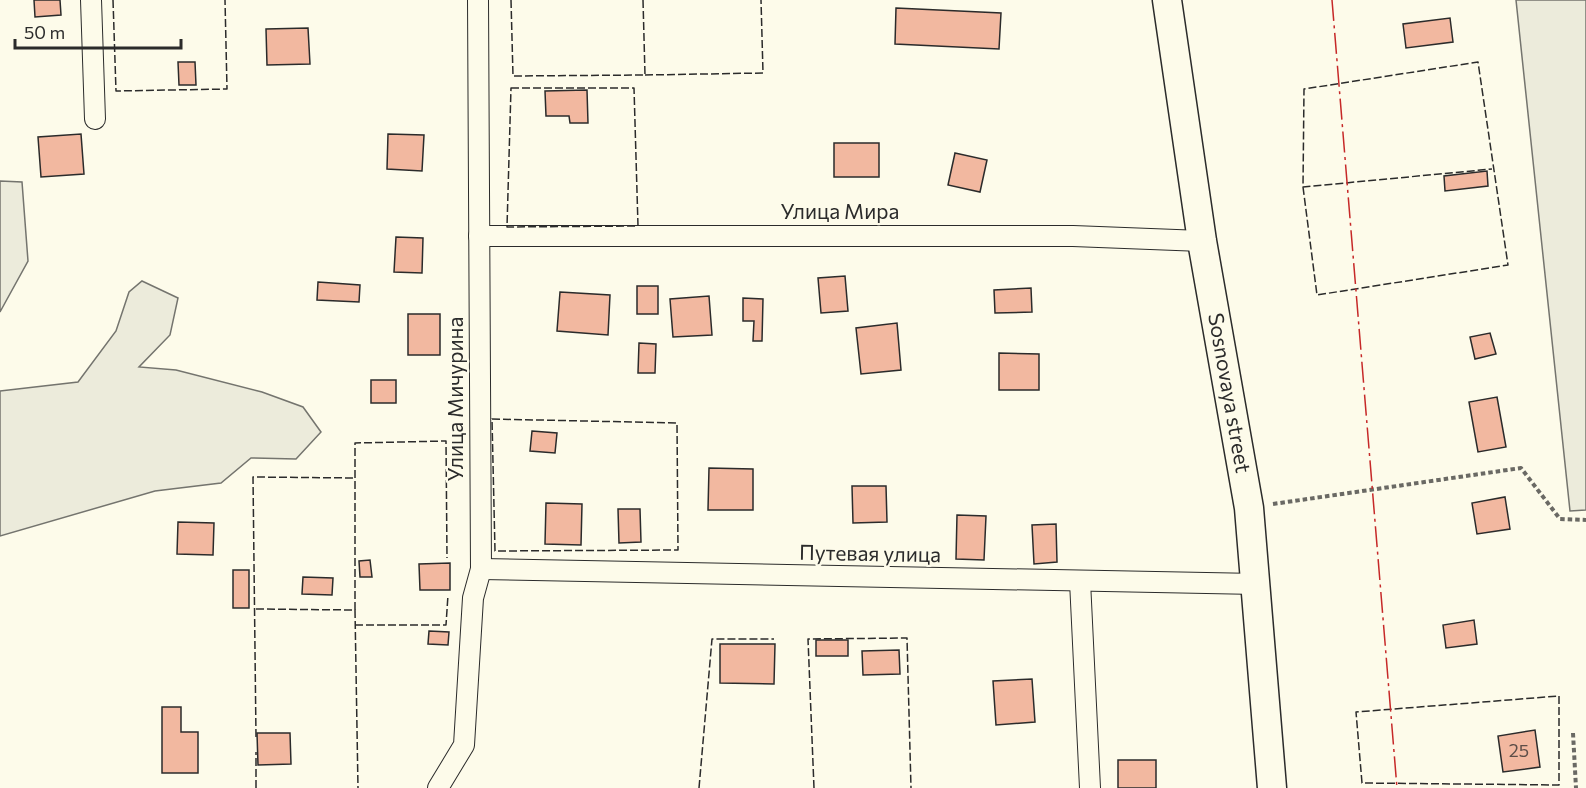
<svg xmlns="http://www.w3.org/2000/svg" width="1586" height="788" font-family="Commissioner,sans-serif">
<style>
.green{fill:#ecebdb;stroke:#74746e;stroke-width:1.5}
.building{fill:#f2b8a0;stroke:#2b2b2b;stroke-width:1.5}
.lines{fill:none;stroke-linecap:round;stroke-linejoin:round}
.street-casing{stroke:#2b2b2b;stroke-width:22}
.secondary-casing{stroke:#2b2b2b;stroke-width:31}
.path{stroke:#6a6964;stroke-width:4;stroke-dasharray:4.5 3;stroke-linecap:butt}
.street{stroke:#fdfbea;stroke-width:20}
.secondary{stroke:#fdfbea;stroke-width:28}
.fence{stroke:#2b2b2b;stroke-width:1.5;stroke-dasharray:8 3;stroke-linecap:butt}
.power{stroke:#c62828;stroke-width:1.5;stroke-dasharray:21 4.5 3 4.5;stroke-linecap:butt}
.labels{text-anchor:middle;stroke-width:4.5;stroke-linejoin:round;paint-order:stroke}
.number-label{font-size:18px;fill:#5d4e48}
.street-label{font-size:21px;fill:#2b2b2b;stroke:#fdfbea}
</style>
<rect width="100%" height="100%" fill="#fdfbea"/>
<!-- green -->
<g class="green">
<path d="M1516,0H1586V510L1570,511Z"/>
<path d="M0,181L22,182L28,261L0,312Z"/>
<path d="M142,281L178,298L170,335L139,367L176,370L262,392L303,407L321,432L296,459L251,458L221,483L155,491L0,536V391L78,382L116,331L129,292Z"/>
</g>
<!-- building -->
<g class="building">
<path d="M34,0H60L61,15L35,17Z"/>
<path d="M896,8L1001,13L999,49L895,44Z"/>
<path d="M1450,18L1453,42L1406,48L1403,24Z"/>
<path d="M308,28L310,64L267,65L266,29Z"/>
<path d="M178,62H195L196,85H179Z"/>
<path d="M587,90L588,123H570L569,116H546L545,91Z"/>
<path d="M81,134L84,174L41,177L38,137Z"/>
<path d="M388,134L424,135L422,171L387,169Z"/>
<rect x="834" y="143" width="45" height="34"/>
<path d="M955,153L987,160L980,192L948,185Z"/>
<path d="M1487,171L1488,186L1445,191L1444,176Z"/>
<path d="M396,237L423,238L422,273L394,272Z"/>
<path d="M845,276L848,311L821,313L818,278Z"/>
<path d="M318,282L360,285L359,302L317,300Z"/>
<rect x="637" y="286" width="21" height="28"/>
<path d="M1031,288L1032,312L995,313L994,290Z"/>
<path d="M560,292L610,295L608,335L557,331Z"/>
<path d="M709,296L712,335L673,337L670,299Z"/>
<path d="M743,298L763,299L762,341H753L754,321H743Z"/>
<rect x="408" y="314" width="32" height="41"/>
<path d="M897,323L901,370L861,374L856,328Z"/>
<path d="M1490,333L1496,354L1475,359L1470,337Z"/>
<path d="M639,343L656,344L655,373H638Z"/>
<path d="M999,353L1039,354V390H999Z"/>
<rect x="371" y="380" width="25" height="23"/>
<path d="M1497,397L1506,447L1478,452L1469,402Z"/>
<path d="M532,431L557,433L555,453L530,451Z"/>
<path d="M709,468L753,469V510H708Z"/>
<path d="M852,486H886L887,522L853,523Z"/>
<path d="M1505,497L1510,529L1477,534L1472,503Z"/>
<path d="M546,503L582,504L581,545L545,544Z"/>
<path d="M618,509H640L641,542L619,543Z"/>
<path d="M957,515L986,516L984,560L956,559Z"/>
<path d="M178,522L214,523L213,555L177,554Z"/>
<path d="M1056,524L1057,562L1034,564L1032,525Z"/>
<path d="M370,560L372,577H360L359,561Z"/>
<path d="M450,563V590H420L419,564Z"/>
<rect x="233" y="570" width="16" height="38"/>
<path d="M303,577L333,578L332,595L302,594Z"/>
<path d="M1474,620L1477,644L1446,648L1443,625Z"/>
<path d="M429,631L449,632L448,645L428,644Z"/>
<rect x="816" y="640" width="32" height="16"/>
<path d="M720,644H775L774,684L720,683Z"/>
<path d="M899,650L900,674L863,675L862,651Z"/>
<path d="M1032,679L1035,722L996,725L993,681Z"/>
<path d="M162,707H181V732H198V773H162Z"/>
<path d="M1535,730L1540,767L1503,772L1498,736Z"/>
<path d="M257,733H290L291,764L258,765Z"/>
<rect x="1118" y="760" width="38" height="28"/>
</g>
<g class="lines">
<defs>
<g id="street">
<path d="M91,0L95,119"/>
<path d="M479,236H1073L1202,241"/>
<path d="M481,569L1257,584"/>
<path d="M1080,581L1090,788"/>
<path d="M438,788L464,745L473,598L481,569L478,0"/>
</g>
<path id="secondary" d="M1167,0L1202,241L1249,508L1272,788"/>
</defs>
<!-- street casing -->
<use href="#street" class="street-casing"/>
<!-- secondary casing -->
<use href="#secondary" class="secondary-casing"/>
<!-- path -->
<g class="path">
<path d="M1273,504L1521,468L1560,519L1586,520"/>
<path d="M1573,733L1576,788"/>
</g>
<!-- street -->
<use href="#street" class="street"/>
<!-- secondary -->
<use href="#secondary" class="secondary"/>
<!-- fence -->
<g class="fence">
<path d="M113,0L116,91L227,89L225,0"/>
<path d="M511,0L513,76L645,75L643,0"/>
<path d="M645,75L763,73L761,0"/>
<path d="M511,88H634L638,226L507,227Z"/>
<path d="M1303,187L1317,295L1508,265L1478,62L1304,89L1303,187L1492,169"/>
<path d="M492,419L677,423L678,550L495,551Z"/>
<path d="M256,609L355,610L358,788"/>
<path d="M355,610V443L446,441L447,558"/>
<path d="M355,625H446L448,595"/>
<path d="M1559,696V785L1362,783L1356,712Z"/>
<path d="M256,737L253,477L355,478"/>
<path d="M256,788V752"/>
<path d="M699,788L712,639H774"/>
<path d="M814,788L808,639L907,638L911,788"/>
</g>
<!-- power -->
<path class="power" d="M1332,0L1397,788"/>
</g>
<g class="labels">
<!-- number labels -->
<g class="number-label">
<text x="1519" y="757">25</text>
</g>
<!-- street labels -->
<g class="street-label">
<text x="840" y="219">Улица Мира</text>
<text transform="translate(1229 393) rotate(80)" y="7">Sosnovaya street</text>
<text transform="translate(456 399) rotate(-90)" y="7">Улица Мичурина</text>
<text transform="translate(870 554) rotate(1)" y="7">Путевая улица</text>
</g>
</g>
<!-- scale -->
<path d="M15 39v9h166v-9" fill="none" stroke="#2b2b2b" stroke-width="3"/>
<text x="24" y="39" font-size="18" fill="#2b2b2b" stroke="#fdfbea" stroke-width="4.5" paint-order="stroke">50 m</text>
</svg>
